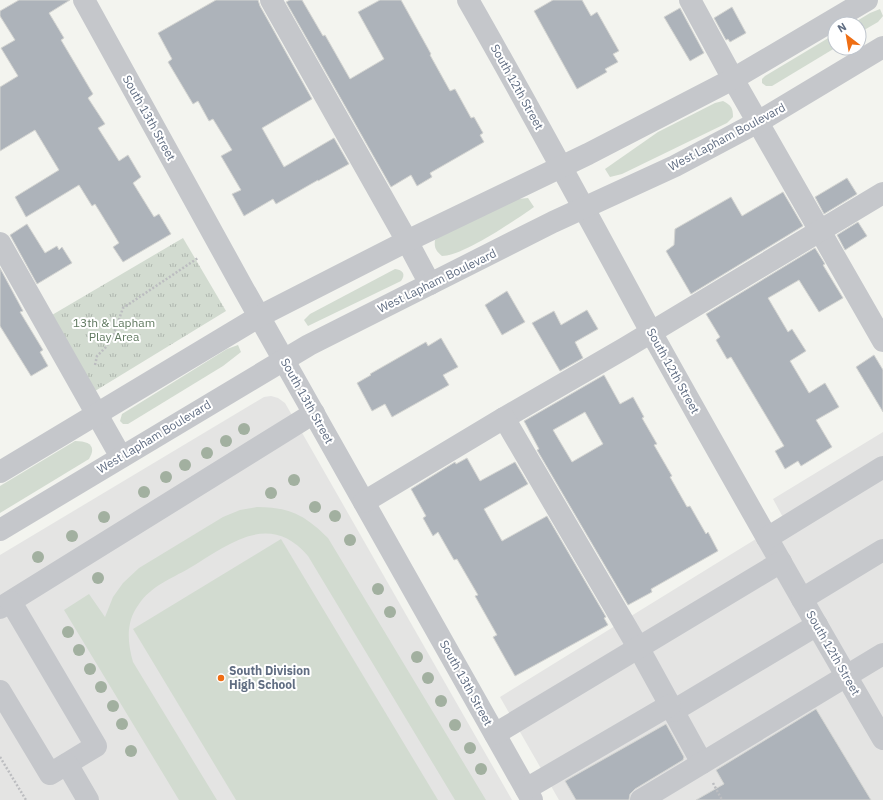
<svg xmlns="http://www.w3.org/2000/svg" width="883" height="800" font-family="'IBM Plex Sans',sans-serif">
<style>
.built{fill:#e4e4e3}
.green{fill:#d2dbd0}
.park{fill:url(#park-tufts)}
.building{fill:#adb3ba;stroke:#d4d5d2;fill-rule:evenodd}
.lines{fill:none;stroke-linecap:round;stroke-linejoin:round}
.path{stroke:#bcbdc0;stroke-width:2.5;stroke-dasharray:2 2;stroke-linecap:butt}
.minor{stroke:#c5c7cb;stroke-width:22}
.tree{fill:#a2b0a0}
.poi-dot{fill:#ef6e14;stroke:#fff;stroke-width:1.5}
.labels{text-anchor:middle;stroke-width:4;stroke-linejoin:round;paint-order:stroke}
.street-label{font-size:12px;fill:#606d82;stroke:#fff}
.park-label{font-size:12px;fill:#607960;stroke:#fff}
.poi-label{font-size:12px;font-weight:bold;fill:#606d82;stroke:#fff;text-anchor:start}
</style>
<defs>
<pattern id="park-tufts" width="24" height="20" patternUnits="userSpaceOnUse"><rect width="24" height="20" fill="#d2dbd0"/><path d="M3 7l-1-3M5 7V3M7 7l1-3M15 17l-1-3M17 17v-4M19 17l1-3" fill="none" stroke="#aeb6ae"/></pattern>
</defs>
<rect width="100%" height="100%" fill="#f3f4ef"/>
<!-- built -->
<g class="built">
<path d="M271,396L278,398L285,403L512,800H0V555L264,397Z"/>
<path d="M883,432V800H559L500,697L785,521L773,499Z"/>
</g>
<!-- green -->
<g class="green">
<path d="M880,9L883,16L878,22L859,33V24H852L870,13Z"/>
<path d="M835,34V48L772,86H766L762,83V79L765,76Z"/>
<path d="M723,101C731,105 733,108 733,117L727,123L622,174L610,177L605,169L658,132L715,103Z"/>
<path d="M528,198L534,207C514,221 463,256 442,256C436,251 434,248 435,240L440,236L518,199Z"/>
<path d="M395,269C403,270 406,274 401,281L308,326L304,320L310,314Z"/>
<path d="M238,345L241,352L223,366L128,424H123L120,421L122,414L227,349Z"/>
<path d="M75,441C89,441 97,446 89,459L0,513V486Z"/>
<path d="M257,507C289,507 305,515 328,538L486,800H455L308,556C269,510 228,545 188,569C172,578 150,587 139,604C126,621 127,641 133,662L217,800H179L64,610L89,594L105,617L113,597L123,583L139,568L223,517L240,510Z"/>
<path d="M281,539L438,800H236L133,629Z"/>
</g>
<!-- park -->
<path class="park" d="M183,238L226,311L95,391L52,315Z"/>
<!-- building -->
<g class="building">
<path d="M19,0H70L49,13L64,38L61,40L93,94L88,98L105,124L98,128L119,161L128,155L141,177L133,183L154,217L159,214L171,234L123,262L113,247L119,243L95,204L92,206L79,185L26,217L15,197L59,170L35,130L0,151V87L18,76L1,48L15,40L0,16V11Z"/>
<path d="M216,0H258L260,6L312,99L262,128L284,167L334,138L349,164L318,181V180L276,204L273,199L244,216L232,194L241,190L221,156L232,150L213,119L209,121L198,101L193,104L168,62L172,59L158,33Z"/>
<path d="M290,0H302L323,36L325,35L350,79L384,59L358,12L380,0H401L431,54L430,55L450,91L455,89L471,118L474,117L483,133L480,135L484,142L430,173L432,177L417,186L411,175L391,187L286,2Z"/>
<path d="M553,0H582L591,16L597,12L619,51L613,54L618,62L605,69L607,72L577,89L534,11Z"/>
<path d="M732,7L746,33L730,42L728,39L726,40L714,18Z"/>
<path d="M680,8L704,53L690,61L664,17Z"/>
<path d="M847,178L857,194L824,214L815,197Z"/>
<path d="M783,192L803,226L691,294L666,251L674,245L675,229L731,197L742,216Z"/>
<path d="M858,222L867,236L845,250L837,235Z"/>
<path d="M27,224L45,253L57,246L59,250L62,247L72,263L37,284L10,235Z"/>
<path d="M815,248L825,264L823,265L843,298L819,312L799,280L768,298L788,332L792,329L806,351L790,361L809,393L825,383L839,407L816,420L832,447L801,466L798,461L785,469L775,451L784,446L731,357L727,359L716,340L720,337L706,314Z"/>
<path d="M0,268L23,311L20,312L43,350L40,352L48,366L31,376L0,326Z"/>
<path d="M507,291L525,322L502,335L485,305Z"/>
<path d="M587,310L598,329L575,342L583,358L560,371L532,323L554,311L561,325Z"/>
<path d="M441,338L458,367L443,375L449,385L392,417L385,404L372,411L357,383L371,375L370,374L426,342L428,346Z"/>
<path d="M874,355L883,370V412L856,367Z"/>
<path d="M604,375L620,404L633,397L644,417L642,418L657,444L654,445L672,476L670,477L687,507L690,506L706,534L708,532L718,551L651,589L652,592L628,605L537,450L539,449L524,421ZM585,412L603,444L572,462L553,430Z"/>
<path d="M467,458L480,481L515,462L528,484L484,509L502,541L547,516L606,617L604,618L608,625L515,676L493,637L497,635L475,596L478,595L457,559L454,560L438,532L433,536L423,518L426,516L411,489L455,462L456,464Z"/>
<path d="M816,709L871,800H696L724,784L716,770Z"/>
<path d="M666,724L684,757L683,760L635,789L630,794L629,800H576L565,781Z"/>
</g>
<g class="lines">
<!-- path -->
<g class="path">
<path d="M95,365L97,356L106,347L113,336L123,308L198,258"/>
<path d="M0,757L26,800"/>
<path d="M713,783L722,800"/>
</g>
<!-- minor -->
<g class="minor">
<path d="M84,0L243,288L532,800"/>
<path d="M271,0L407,241L430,284"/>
<path d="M468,0C531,110 591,221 651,332C727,468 804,604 883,739"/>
<path d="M690,0L733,79L883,341"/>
<path d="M0,243L121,457"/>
<path d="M504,418L625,348L883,193"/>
<path d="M0,472L260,316L407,241L588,154L733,79L867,0"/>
<path d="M364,502L504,418L638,647L702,763"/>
<path d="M0,530L309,345L553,222L675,166L758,122L883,47"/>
<path d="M767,538L883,467"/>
<path d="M802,599L883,550"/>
<path d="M0,608L314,413"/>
<path d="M0,691L50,774L96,746L11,602"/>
<path d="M673,711L817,625"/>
<path d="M495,734L781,562"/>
<path d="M67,764L88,800"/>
<path d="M526,789L670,705"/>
<path d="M641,800L883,654"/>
</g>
</g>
<!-- trees -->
<g class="tree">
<circle cx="244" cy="429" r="6"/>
<circle cx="226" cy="441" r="6"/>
<circle cx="207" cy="453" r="6"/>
<circle cx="185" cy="465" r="6"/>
<circle cx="166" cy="477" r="6"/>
<circle cx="294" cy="480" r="6"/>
<circle cx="144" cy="492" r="6"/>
<circle cx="271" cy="493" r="6"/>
<circle cx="315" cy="507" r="6"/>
<circle cx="335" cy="516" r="6"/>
<circle cx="104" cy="517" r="6"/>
<circle cx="72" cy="536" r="6"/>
<circle cx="350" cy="540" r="6"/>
<circle cx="38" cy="557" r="6"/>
<circle cx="98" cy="578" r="6"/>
<circle cx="378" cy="589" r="6"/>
<circle cx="390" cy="612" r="6"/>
<circle cx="68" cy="632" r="6"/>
<circle cx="79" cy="650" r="6"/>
<circle cx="417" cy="657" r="6"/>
<circle cx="90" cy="669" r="6"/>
<circle cx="428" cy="678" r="6"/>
<circle cx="101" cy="687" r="6"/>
<circle cx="441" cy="701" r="6"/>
<circle cx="113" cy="706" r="6"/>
<circle cx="122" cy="724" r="6"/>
<circle cx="455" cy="725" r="6"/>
<circle cx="470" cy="748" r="6"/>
<circle cx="131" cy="751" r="6"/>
<circle cx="481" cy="769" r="6"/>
</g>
<!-- markers -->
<circle class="poi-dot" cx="221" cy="678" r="4"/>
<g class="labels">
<!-- street labels -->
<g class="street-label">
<text transform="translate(517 87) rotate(61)" y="4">South 12th Street</text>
<text transform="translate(149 118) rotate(61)" y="4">South 13th Street</text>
<text transform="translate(727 137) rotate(-28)" y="4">West Lapham Boulevard</text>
<text transform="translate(437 281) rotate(-26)" y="4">West Lapham Boulevard</text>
<text transform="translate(673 371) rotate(61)" y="4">South 12th Street</text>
<text transform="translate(307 401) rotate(61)" y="4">South 13th Street</text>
<text transform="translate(154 437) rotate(-31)" y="4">West Lapham Boulevard</text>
<text transform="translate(833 653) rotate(60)" y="4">South 12th Street</text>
<text transform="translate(466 683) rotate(61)" y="4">South 13th Street</text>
</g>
<!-- park labels -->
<g class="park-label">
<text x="114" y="327">13th &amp; Lapham<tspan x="114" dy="14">Play Area</tspan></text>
</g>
<!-- poi labels -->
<g class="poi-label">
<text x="229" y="675">South Division<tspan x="229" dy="14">High School</tspan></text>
</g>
</g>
<!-- north arrow -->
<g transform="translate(847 36) rotate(329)"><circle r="19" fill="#ffffff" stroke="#bfc5cd"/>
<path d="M0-3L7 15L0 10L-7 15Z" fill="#ef6e14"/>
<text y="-6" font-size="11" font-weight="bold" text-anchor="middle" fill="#606d82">N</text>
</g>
</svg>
